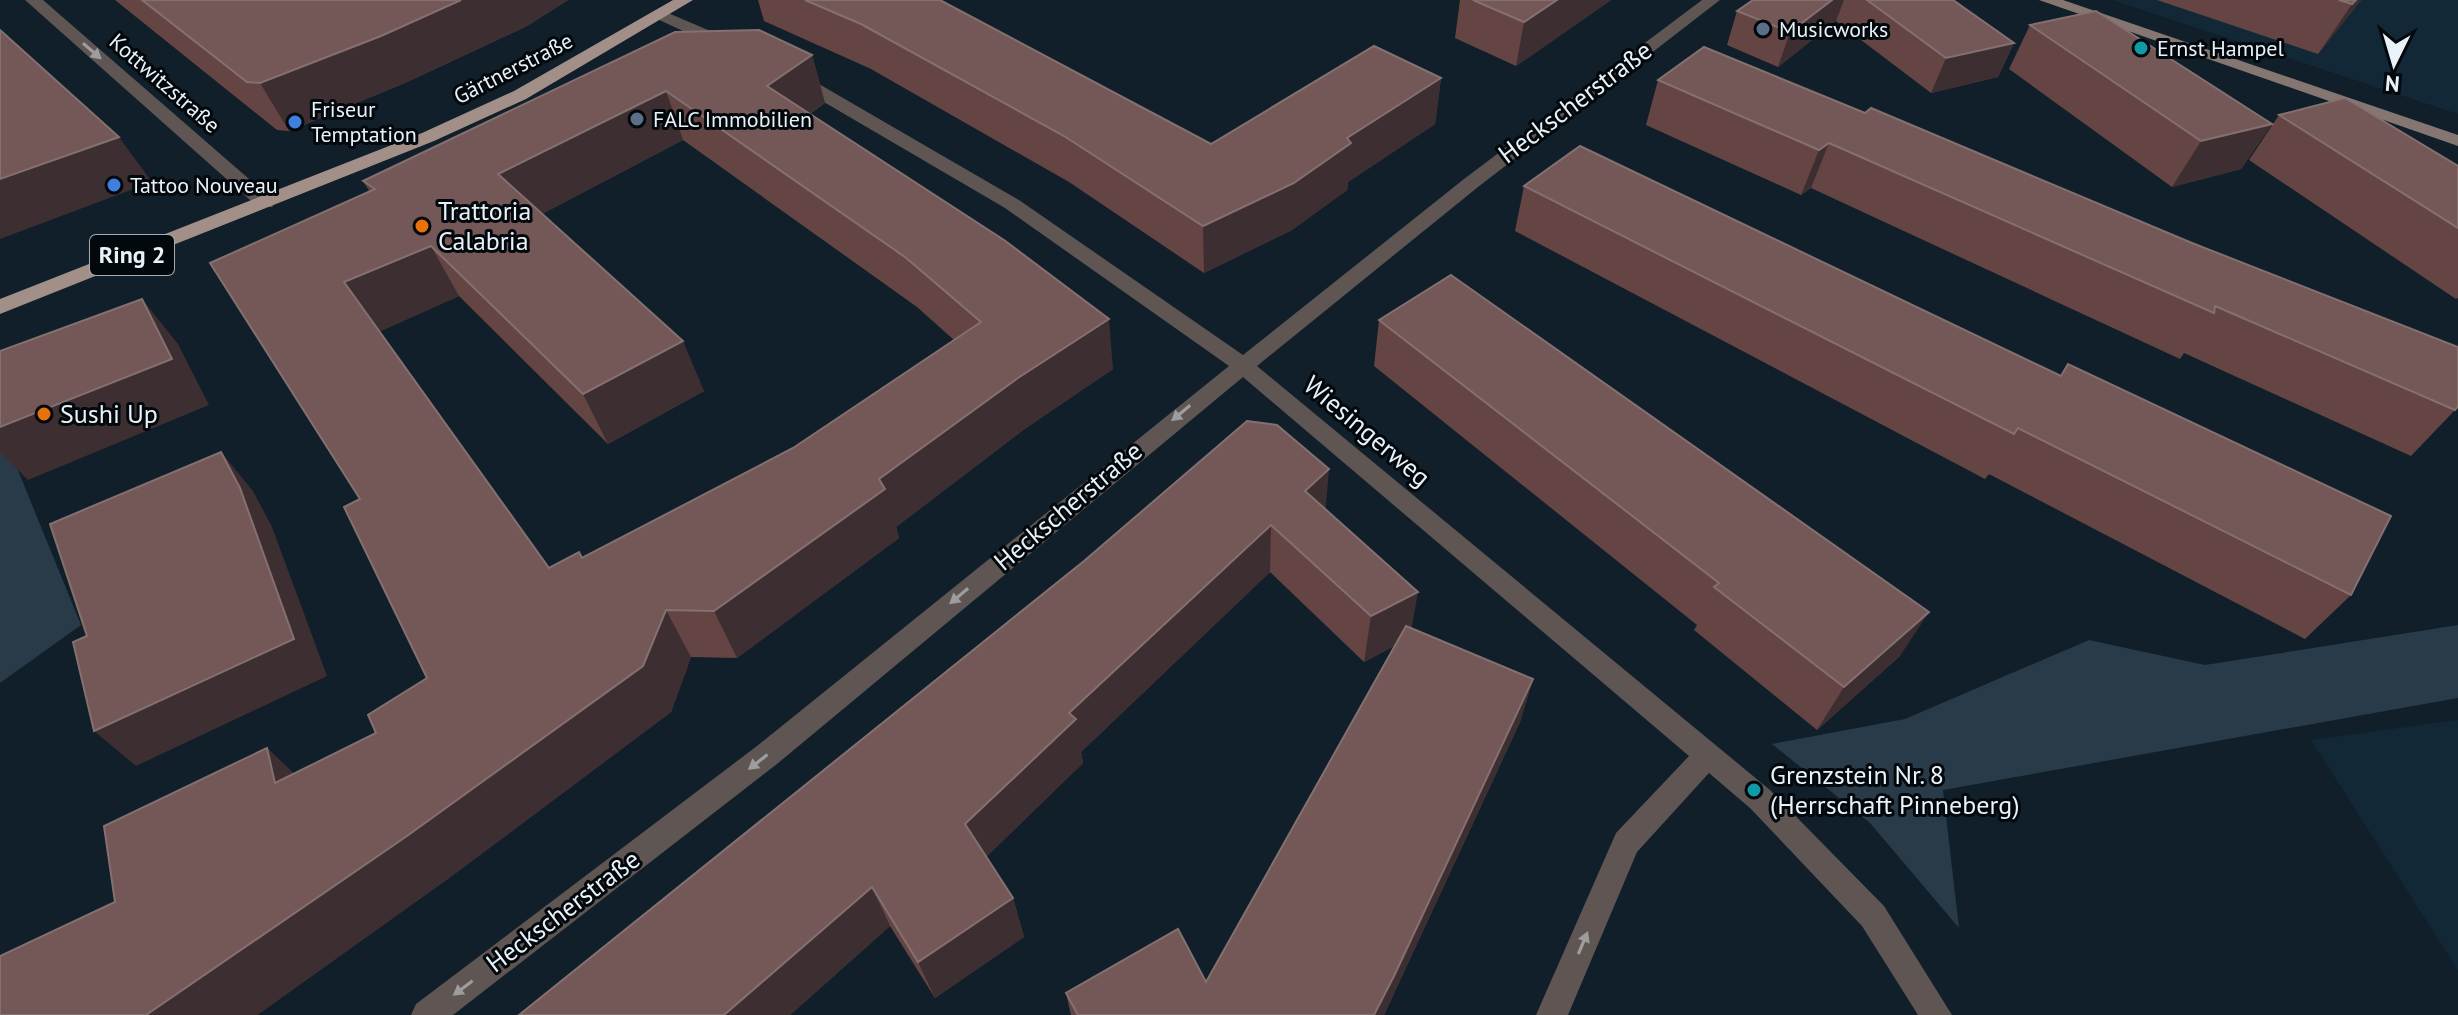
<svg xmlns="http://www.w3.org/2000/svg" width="2458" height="1015" font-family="'PT Sans',sans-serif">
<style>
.built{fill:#132837}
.green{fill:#293b48}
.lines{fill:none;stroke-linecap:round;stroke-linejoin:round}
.street{fill:#5f5653;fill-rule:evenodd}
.secondary{fill:#857671;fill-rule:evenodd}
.primary{fill:#a28f88;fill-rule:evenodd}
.wall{fill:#654544;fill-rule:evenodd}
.shaded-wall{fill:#3d2e31}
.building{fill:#735857;stroke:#857070;stroke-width:2;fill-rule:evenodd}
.oneway{fill:#9d9c9e}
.service-dot{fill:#5c6f8a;stroke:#03080c;stroke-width:3}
.culture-dot{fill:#0f9aa8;stroke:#03080c;stroke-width:3}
.shop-dot{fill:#3f7fe0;stroke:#03080c;stroke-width:3}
.food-dot{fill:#e8710a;stroke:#03080c;stroke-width:3}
.labels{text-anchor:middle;stroke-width:6;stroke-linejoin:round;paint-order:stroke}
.far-poi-label{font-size:22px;fill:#e8f2f9;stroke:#03080c;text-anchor:start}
.far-street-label{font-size:22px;fill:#e8f2f9;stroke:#03080c}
.shield{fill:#03080c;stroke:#a3acb2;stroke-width:2}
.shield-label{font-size:24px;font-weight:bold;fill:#e8f2f9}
.street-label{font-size:26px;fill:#e8f2f9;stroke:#03080c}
.poi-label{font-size:26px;fill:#e8f2f9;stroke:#03080c;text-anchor:start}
</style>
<rect width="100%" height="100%" fill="#101f29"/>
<!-- built -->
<g class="built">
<path d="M2112,0H2458V114Z"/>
<path d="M2458,720V970L2311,740Z"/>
</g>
<!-- green -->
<g class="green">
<path d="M0,426L81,625L0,683Z"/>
<path d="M2458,625V698L1943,790L1959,928L1870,823L1772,744L1905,719L2089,640L2205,665Z"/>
</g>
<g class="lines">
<!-- street -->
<g class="street">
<path d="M25,0H43L272,199L275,203L272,207H258Z"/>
<path d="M1702,0H1720L1478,187L1257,366L1770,790L1884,906L1952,1015H1918L1862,926L1750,808L1709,773L1637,852L1568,1015H1536L1616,833L1689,756L1243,377L777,764L453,1015H411L416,1004L757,746L1229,366L1005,208L788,81V73H800L1019,200L1243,355L1464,179Z"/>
<path d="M661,10L734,41L736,45L734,49H722L655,18V12Z"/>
</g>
<!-- secondary -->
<path class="secondary" d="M2039,0H2063L2458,135V146Z"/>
<!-- primary -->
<path class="primary" d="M673,0H693L526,99L434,141L0,314V299L422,133L514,91Z"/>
</g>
<!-- wall -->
<g class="wall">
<path d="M115,0H568L527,26L405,83L289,131L277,130Z"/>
<path d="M758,0H940L1211,144L1441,78L1435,124L1348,182L1347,190L1292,230L1204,273L1069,182L871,69L764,21Z"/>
<path d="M1460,0H1611L1516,66L1455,38Z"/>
<path d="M1753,0H1953L2014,43L1998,77L1931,93L1836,21L1778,67L1727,45L1737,11Z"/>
<path d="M2157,0H2361L2318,54Z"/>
<path d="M2030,25L2272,124L2241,169L2172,187L2009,69Z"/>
<path d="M675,32L812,55L825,103L810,114L1113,369L1026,428L896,527L899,538L737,658L691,657L671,712L449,878L257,1015H0L115,902L267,748L294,774L376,733L427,678L360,499L370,192L363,181ZM683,140L917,307L954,340L793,448L582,558L549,568L380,331L459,296L608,444L704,391L542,214Z"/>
<path d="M1704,47L2455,410L2411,456L2184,353L2180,359L1811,188L1801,195L1646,125L1658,80Z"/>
<path d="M2279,115L2458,166V298L2456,299L2249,160Z"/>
<path d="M1580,146L2351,595L2305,639L1989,474L1985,479L1515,231L1524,186Z"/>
<path d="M1379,320L1900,656L1817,730L1694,630L1697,625L1374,366Z"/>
<path d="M1325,509L1411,628L1533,679L1520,722L1384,1015H1071L1066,993L1206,982L1394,646L1364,662L1270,572L1081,752L1083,763L986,857L1013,898L1024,937L935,998L890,926L790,1015L1084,561Z"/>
</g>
<!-- shaded-wall -->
<g class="shaded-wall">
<path d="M461,0H568L527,26L405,83L289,131L260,83Z"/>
<path d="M1557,0H1611L1516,66L1524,22Z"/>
<path d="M1832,0H1844L1836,21L1778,67L1790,32Z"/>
<path d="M2356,0H2361L2318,54L2352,4Z"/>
<path d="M2014,43L1998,77L1931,93L1946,58Z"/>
<path d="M812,55L825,103L781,135L767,86Z"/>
<path d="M1441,78L1435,124L1348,182L1347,190L1292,230L1204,273L1203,226L1347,138Z"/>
<path d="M666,91L683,140L523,224L498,174Z"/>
<path d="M2272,124L2241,169L2172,187L2201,141Z"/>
<path d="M119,137L152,182L0,239V179Z"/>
<path d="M1829,143L1811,188L1801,195L1819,150Z"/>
<path d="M431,246L459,296L377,333L344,282Z"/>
<path d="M142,299L178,344L209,405L28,480L0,452V427Z"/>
<path d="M1109,319L1113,369L1026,428L896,527L899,538L737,658L714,611L879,479L1018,378Z"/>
<path d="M683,341L704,391L608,444L583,394Z"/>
<path d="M221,452L253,491L272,527L327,676L136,766L94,731Z"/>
<path d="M1329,469L1325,517L1305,491Z"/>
<path d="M1271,525L1270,572L1081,752L1083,763L978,865L965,824L1069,713Z"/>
<path d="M1418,592L1410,638L1364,662L1371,616Z"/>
<path d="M666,610L691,657L671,712L449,878L257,1015H146Z"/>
<path d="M1929,612L1900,656L1817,730L1844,687Z"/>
<path d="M1533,679L1520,722L1384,1015H1374Z"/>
<path d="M267,748L314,793L275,783Z"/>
<path d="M872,887L890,926L790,1015H724Z"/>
<path d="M1013,898L1024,937L935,998L918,962Z"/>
</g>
<!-- building -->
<g class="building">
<path d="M142,0H461L381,36L260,83L247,82Z"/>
<path d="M805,0H940L1211,144L1374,46L1441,78L1347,138L1351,143L1294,183L1203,226L1064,136L861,24Z"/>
<path d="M1473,0H1557L1524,22Z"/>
<path d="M1753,0H1832L1790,32L1737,11Z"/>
<path d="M1867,0H1953L2014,43L1946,58Z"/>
<path d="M2339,0H2356L2352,4Z"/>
<path d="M2096,11L2272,124L2201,141L2030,25Z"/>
<path d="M0,30L119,137L0,179Z"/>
<path d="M759,30L812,55L767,86L1004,240L1109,319L1018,378L879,479L885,489L714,611L666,610L643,666L407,836L146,1015H0V956L115,902L104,826L267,748L275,783L376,733L368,715L427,678L344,507L360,499L210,263L375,189L363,181L675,32ZM666,91L905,257L981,322L793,448L582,558L579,552L549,568L344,282L431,246L583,394L683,341L498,174Z"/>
<path d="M1704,47L1865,113L1871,108L2192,243L2458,347V406L2455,410L2215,306L2214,313L1829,143L1819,150L1658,80Z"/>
<path d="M2345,98L2458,166V228L2279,115Z"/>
<path d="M1580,146L2061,376L2068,364L2391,516L2351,595L2018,428L2014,434L1524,186Z"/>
<path d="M1451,275L1929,612L1844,687L1714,587L1719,583L1379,320Z"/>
<path d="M142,299L172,359L0,427V351Z"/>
<path d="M1247,421L1277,425L1329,469L1305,491L1418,592L1371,616L1271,525L1069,713L1076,719L965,824L1013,898L918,962L872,887L724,1015H519L1084,561Z"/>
<path d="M221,452L240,488L294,639L94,731L73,642L87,636L50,524Z"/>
<path d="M1406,626L1533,679L1395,974L1374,1015H1078L1066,993L1178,929L1206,982Z"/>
</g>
<!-- one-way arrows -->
<defs><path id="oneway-solid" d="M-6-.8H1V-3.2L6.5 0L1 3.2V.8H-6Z" transform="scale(2)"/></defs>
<g class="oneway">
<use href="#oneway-solid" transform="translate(92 51) rotate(41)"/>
<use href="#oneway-solid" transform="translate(1181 413) rotate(140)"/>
<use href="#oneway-solid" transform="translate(959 596) rotate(140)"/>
<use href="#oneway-solid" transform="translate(758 762) rotate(142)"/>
<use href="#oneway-solid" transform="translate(1583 943) rotate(-67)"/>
<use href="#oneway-solid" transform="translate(463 988) rotate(143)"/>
</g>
<!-- markers -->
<g class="service-dot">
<circle cx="1763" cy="29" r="8"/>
<circle cx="637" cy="119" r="8"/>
</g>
<g class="culture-dot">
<circle cx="2141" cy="48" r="8"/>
<circle cx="1754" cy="790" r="8"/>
</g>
<g class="shop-dot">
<circle cx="295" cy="122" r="8"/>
<circle cx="114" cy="185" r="8"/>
</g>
<g class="food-dot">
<circle cx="422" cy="226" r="8"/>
<circle cx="44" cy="414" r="8"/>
</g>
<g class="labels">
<!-- far-poi labels -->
<g class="far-poi-label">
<text x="1779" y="37">Musicworks</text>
<text x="2157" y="56">Ernst Hampel</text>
<text x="311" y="117">Friseur<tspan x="311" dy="25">Temptation</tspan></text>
<text x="653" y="127">FALC Immobilien</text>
<text x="130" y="193">Tattoo Nouveau</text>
</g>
<!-- far-street labels -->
<g class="far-street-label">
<text transform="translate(513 68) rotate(-27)" y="8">Gärtnerstraße</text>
<text transform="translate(165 83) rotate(41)" y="8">Kottwitzstraße</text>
</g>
<!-- shield labels -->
<rect class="shield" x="90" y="235" width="84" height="40" rx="6"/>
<g class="shield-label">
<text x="132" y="263">Ring 2</text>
</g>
<!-- street labels -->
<g class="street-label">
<text transform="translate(1575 102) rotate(-37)" y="9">Heckscherstraße</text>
<text transform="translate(1367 431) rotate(40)" y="9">Wiesingerweg</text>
<text transform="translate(1068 506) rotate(-40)" y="9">Heckscherstraße</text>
<text transform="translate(563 911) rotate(-37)" y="9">Heckscherstraße</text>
</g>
<!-- poi labels -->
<g class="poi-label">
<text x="438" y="220">Trattoria<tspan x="438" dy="30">Calabria</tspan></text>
<text x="60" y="423">Sushi Up</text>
<text x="1770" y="784">Grenzstein Nr. 8<tspan x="1770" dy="30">(Herrschaft Pinneberg)</tspan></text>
</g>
</g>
<!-- north arrow -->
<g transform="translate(2394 64) rotate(185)" stroke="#03080c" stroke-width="6" paint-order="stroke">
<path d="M0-6L14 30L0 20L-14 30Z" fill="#e8f2f9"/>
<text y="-12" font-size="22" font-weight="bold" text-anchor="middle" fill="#e8f2f9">N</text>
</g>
</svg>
